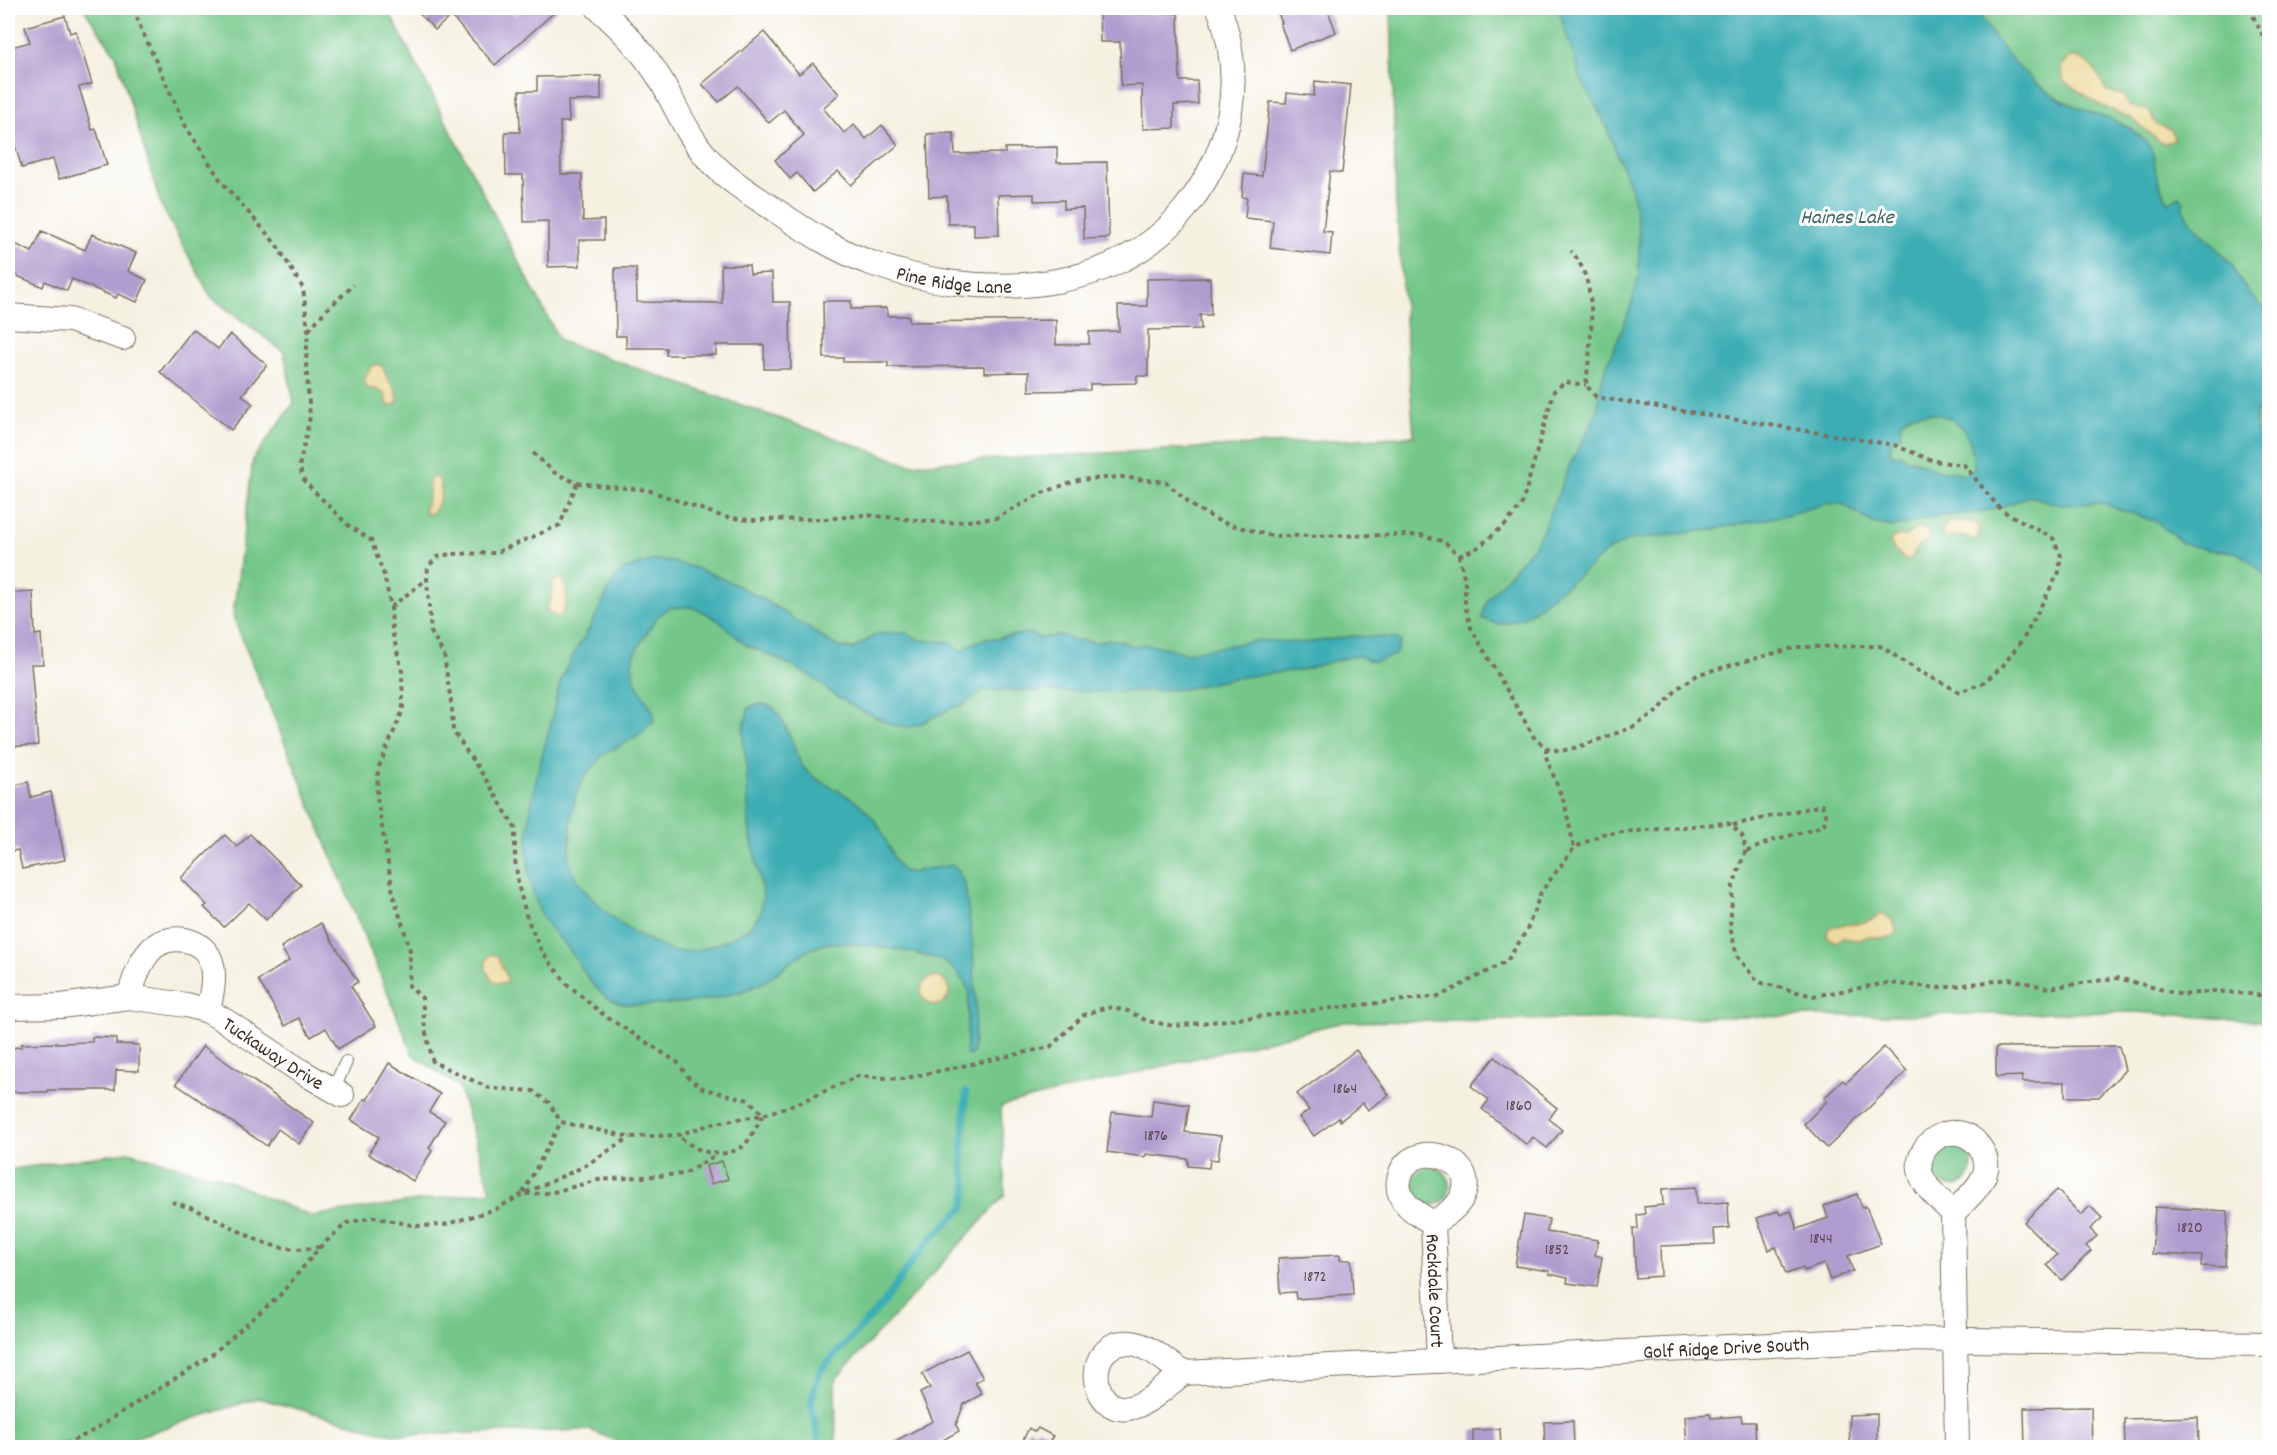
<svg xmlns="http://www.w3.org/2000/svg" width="2277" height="1455" font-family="Dekko,sans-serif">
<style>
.green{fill:#75c789;stroke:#587854;stroke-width:1.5}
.sand{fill:#eeda9e;stroke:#94825e;stroke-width:1.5}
.water{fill:#3cadb4;stroke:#3c6c69;stroke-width:1.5;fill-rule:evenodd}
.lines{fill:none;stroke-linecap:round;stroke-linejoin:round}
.stream{stroke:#3cadb4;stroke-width:7}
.building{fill:#b09cce}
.service-casing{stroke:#7c7062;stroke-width:14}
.minor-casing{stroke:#7c7062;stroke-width:26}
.path{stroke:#7c7062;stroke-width:4;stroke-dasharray:4.5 4.5;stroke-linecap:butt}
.service{stroke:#fff;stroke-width:12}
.minor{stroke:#fff;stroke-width:24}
.labels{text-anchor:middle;stroke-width:6;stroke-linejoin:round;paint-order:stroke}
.number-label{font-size:16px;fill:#58464a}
.street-label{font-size:20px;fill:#3b2a1e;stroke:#fff}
.water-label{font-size:21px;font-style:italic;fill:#3b6562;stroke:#fff}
</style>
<rect width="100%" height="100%" fill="#fff"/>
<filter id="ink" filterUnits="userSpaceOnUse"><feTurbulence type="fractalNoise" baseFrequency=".0167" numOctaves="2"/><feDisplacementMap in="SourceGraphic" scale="12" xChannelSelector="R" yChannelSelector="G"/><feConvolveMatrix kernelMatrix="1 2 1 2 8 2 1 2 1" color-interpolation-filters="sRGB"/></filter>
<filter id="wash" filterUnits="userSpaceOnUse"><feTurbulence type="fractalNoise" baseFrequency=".008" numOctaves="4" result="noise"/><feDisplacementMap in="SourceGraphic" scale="24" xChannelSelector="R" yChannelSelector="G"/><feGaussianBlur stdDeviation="1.35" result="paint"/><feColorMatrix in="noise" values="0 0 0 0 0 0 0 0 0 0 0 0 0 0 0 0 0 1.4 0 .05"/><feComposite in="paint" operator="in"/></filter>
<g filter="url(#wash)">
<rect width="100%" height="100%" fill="#f5f1e1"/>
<!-- green -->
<g class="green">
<path d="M83,8H387L560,341L908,464L1414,436L1396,205L1391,8H2269V1022L2136,1012L1343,1022L1001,1106L1005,1195L835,1380L836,1447H631L590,1430L395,1435L258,1398L105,1447L8,1448V1170L128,1152L219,1177L310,1216L491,1191L459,1087L413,1055L233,617L253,459L294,403L284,352L211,297L161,205L116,55Z"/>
<circle cx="1952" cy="1166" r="20"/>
<circle cx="1431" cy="1186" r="19"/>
</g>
<!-- sand -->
<g class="sand">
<path d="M2075,57C2092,62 2100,76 2106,91L2123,95L2129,106L2150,111C2157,128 2154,125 2171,129L2174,138L2173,141L2164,143L2159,141L2131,118L2100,105L2064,81L2061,67L2069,58Z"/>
<path d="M378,364L383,367C386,381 399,388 398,402L393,405H388L385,394L376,389L367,388C362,379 367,373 372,366Z"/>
<path d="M433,476L439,479C443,491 440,509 428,515L424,510L429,496V483Z"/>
<path d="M1952,520L1963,523L1975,522L1980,528L1978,539C1969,541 1966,535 1959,536C1953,536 1950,538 1944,538C1941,529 1945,524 1952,520Z"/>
<path d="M1917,528L1925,529L1930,532V539L1918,546L1912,558L1906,561L1893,548L1890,542L1893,537L1905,536Z"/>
<path d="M560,578L565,581L567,601L561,616L558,617L549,613L547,607C548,604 550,601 551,598C555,589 548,583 560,578Z"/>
<path d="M1881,914C1892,917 1896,923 1896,934C1886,941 1879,937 1869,936L1859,940L1843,938L1835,942L1827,937L1829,928C1849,920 1860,929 1881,914Z"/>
<path d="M491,954L498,956C499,966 509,973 507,983H496C487,976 481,963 491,954Z"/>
<circle cx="935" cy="991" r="14"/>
</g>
<!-- water -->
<g class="water">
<path d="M1558,8H1976C1998,47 2028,85 2070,104C2094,115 2125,120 2144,140C2157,154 2153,162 2157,178C2159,186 2165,195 2169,203L2179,196L2184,202L2182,207L2188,218L2232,264L2236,275L2250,294L2269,313V394C2251,410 2251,435 2269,452V494L2265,499L2260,509L2261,519L2269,535V579L2249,560L2236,552L2209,550L2182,543L2157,522L2101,503L2060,505L2030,496L2001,507L1981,512L1934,517L1894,527L1872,523L1843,504H1825L1782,516L1710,530L1629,540L1606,552L1579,576L1526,616L1507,623L1496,624L1482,618L1487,600L1533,547L1542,532L1570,465L1592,423L1597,411L1603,375L1629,312L1639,277V233L1632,191L1603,119L1581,79ZM1921,413C1960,413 1973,433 1974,470L1964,476L1958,472L1938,471L1911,459L1908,460L1900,454L1895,455L1890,451L1892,440L1900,436L1901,422L1909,415Z"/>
<path d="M654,560C671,560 688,565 704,571C756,590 792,619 838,647L853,649L877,634L891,633H907L920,640L951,642L959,650H966L967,646L986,638L999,639L1001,637L1030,633L1039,638L1062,635L1073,641L1083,640L1096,643L1108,639L1121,641L1131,646L1144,644L1164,647L1185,653L1259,640L1305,643L1353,636L1395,638L1401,641L1395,655L1373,662L1359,656L1349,657L1301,670L1235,678L1184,689L1122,692L983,690L962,706L954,707L917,725L909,727L892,725L860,710L836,696L815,679L785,662L746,645L719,621L706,613L691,607L669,608L657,617L637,649L632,664L635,681L654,713V720L641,734L603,755L584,778L576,795L572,813L569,860L571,869L580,885L602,909L631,931L662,947L673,951H694L725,941L750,927L761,913L763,895L749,826L746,759L743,743V729L749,708C783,688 791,750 803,767C815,783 849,792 864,808C871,815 879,825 883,834C890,847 892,860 903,871L913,873L920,870L952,865L958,870L965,885L973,948L976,1007L973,1053L969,1056L966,1054L969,991C964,981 956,969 946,963C928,953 853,941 831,943C805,946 786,968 765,981C728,1002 666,1007 624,1004C599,1002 583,970 571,952C562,939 549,929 542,916C512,855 535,784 551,722C555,708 556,692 562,678C569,660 580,644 590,627C599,611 606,594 615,578L625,569Z"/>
</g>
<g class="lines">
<!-- stream -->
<path class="stream" d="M820,1448L811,1403L815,1387L821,1370L882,1305L911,1263L932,1238L964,1207L967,1190L963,1167V1143L966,1092"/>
</g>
<g id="blocks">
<!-- building -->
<g class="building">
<path d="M414,8H509L516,15L524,8H559L495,65L451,16L435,30Z"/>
<path d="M1099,8H1138V14L1178,13L1180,81H1197L1198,104L1174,105V128L1143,129L1142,85L1121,86L1120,42H1100Z"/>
<path d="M1276,8H1327L1336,32L1290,50L1280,23H1282Z"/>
<path d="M65,16L70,33L76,31L92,84L79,87L92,130L96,129L107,165L59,179L53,159L22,168L8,123V48L30,42L25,27Z"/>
<path d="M764,32L799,74L813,63L839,94L823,108L844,133L854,125L866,139L882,125L898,145L851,185L838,171L813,192L797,173L790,179L775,160L804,135L784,110L769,123L738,86L719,102L702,84Z"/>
<path d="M601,76V100L568,101L569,122H560L561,174H582L583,221L604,220V240H579L580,266L548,267V221L524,222L523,175H506L505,132H520L519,91H537V77Z"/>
<path d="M1315,81L1351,85L1342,173L1330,171L1323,231L1332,232L1330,255L1270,248L1273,221L1245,218L1247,198L1242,197L1244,174L1262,176L1270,102L1286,103L1287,93L1314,96Z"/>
<path d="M954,133L955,154L1005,153V148L1057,147V163L1107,162L1109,238L1084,239L1083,208L1064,209V200L1034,201V194L998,195L999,235L974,236V224H948L947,196L929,197L927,134Z"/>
<path d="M42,231L85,250L92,234L136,253L128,271L147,280L137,302L118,294L116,298L72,279L67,291L45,281L43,287L8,272V256L13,243L32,252Z"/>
<path d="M721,265H749L750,274L772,273L773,302H790L791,369H764V345H716V355H666V348H626V336H616L615,268H636L637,302L722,303Z"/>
<path d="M1210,278L1211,315H1200L1201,329L1148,330V376H1137V383L1090,384V390L1029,391V372L984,373V366L888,367V362H843V358H824L823,301H851V309L887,308V316H909V322L1056,320V345L1089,344V332L1119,331L1118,306H1147V279Z"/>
<path d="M193,329L218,349L230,334L267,365L242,395L253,404L231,430L160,372Z"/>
<path d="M33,592L35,635L41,634L43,664H31L38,745L8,747V593Z"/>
<path d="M28,782L31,797L51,792L65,860L22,869L18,850L8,852V787Z"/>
<path d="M250,834L301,885L266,920L249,903L224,927L204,907L207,905L181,878L225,835L237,847Z"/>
<path d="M321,923L358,982L351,986L376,1026L338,1049L326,1028L311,1037L299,1018L285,1026L258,980L289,961L281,947Z"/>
<path d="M92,1037L116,1038V1044L139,1045V1071L116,1070L115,1090H48V1092H8V1048L21,1047V1044L92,1042Z"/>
<path d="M203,1046L314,1123L299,1144L278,1129L267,1146L176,1084Z"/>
<path d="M2119,1046L2125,1070L2099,1097H2065V1082H2022V1076L1996,1077V1047Z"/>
<path d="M1884,1047L1907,1071L1827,1148L1804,1124L1827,1101L1824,1098L1843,1080L1846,1083Z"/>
<path d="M1356,1050L1389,1095L1368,1110L1363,1103L1340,1121L1339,1118L1314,1136L1299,1117L1309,1110L1297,1094Z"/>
<path d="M1495,1057L1557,1108L1549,1119L1562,1130L1547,1148L1533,1137L1527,1145L1482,1109L1489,1100L1471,1086Z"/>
<path d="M389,1063L440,1094L429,1112L445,1121L429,1148L432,1151L413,1181L368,1154L379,1137L351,1120L364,1099L367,1100Z"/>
<path d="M1153,1100L1189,1105L1185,1132L1221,1136L1218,1160L1210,1159L1209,1168L1188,1166V1159L1146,1154L1145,1157L1107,1152L1112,1112L1151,1117Z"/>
<path d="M722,1161L728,1179L711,1184L706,1166Z"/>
<path d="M1696,1187L1697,1204L1728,1202L1729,1228L1714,1229L1715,1244L1660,1246L1661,1276L1636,1278L1633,1229H1638L1637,1215L1645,1214L1644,1207L1663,1205L1662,1189Z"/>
<path d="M2057,1190L2081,1215L2090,1206L2102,1218L2090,1229L2097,1236L2086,1246L2091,1251L2062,1280L2047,1265L2057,1255L2024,1222Z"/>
<path d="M1857,1194L1862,1208L1866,1206L1881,1244L1848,1256L1853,1271L1830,1280L1824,1264L1804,1271L1803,1268L1786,1274L1776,1247L1769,1250L1757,1218L1778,1211L1780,1215L1791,1211L1797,1229L1828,1218L1824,1206Z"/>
<path d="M2155,1207L2228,1211L2225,1267L2201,1266L2202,1256L2152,1254Z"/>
<path d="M1524,1215L1549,1219L1547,1232L1598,1240L1595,1255L1602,1257L1597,1287L1567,1283L1568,1278L1549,1274V1271L1515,1266Z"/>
<path d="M1340,1255V1260H1351L1353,1295L1296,1299L1295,1292L1280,1293L1278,1258Z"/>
<path d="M967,1350L983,1378L975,1382L982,1394L964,1404L956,1425L959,1431L929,1448H882L933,1421L920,1393L930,1388L922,1374Z"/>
<path d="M2091,1407L2092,1448H2025L2024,1408Z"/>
<path d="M1710,1414L1711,1418L1741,1416L1742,1422H1755L1756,1448H1687L1685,1416Z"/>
<path d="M1877,1414V1448H1850L1849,1415Z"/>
<path d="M2198,1417L2199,1448H2125L2124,1419Z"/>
<path d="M1573,1421L1574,1448H1545L1544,1422Z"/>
<path d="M1029,1428L1035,1432L1038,1428L1053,1436L1050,1441L1062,1448H1019Z"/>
<path d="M1500,1429L1501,1448H1473V1430Z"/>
</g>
</g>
</g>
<g filter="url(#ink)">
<use href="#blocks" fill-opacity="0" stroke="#7c7062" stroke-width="1.5"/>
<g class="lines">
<defs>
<path id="service" d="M333,1090L346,1062"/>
<g id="minor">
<path id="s1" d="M598,8C623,30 645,53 662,82C678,111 690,141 714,165C732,183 754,196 775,210C806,231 838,252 874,264C973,299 1113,299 1184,210C1232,151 1246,80 1219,8"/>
<path d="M8,316L70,320L123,338"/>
<path d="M129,997C134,981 139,963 150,951C167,931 206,937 212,965C215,981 211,996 208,1011"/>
<path id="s2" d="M8,1007L61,1006L129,997L186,1005L208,1011L227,1022L299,1070L342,1095"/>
<path d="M1953,1213C1943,1202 1925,1189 1921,1174C1914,1153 1935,1131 1957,1133C1973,1134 1988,1153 1986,1169C1983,1186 1964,1201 1953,1213L1957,1448"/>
<path id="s3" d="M1433,1223C1417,1214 1395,1202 1399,1180C1407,1135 1480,1157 1463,1195C1458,1208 1444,1216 1433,1223L1439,1361"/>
<path id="s4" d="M1183,1373C1168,1384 1151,1402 1133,1407C1089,1420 1081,1338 1131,1343C1150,1345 1167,1363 1183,1373L1895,1339L2270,1344"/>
</g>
</defs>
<!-- service casing -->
<use href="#service" class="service-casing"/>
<!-- minor casing -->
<use href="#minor" class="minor-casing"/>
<!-- path -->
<g class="path">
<path d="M136,8L138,22L185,125L221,181L276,244L303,288L308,330L306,362L310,417L299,467L305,482L349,526L371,540L384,575L391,607L392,631L402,671L403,710L378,769L377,797L393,893L410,950L409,986L422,998L425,1029L433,1062L489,1088L533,1091L549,1103L561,1122L630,1137L678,1135L715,1123L763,1115L801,1102L858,1076L902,1079L1050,1047L1084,1015L1107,1007L1128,1011L1147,1021L1174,1026L1440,996L1507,961L1527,930L1541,892L1574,848L1602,834L1727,823L1732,825L1744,838L1745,852L1733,886L1730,927L1737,956L1758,982L1813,996L1888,983L1941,988L2010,979L2048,988L2118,978L2182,995L2215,991L2260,995L2270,992"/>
<path d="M1457,8L1460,14"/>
<path d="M2249,8L2270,50"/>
<path d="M309,330L324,312L354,285"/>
<path d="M533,453L555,473L577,483L648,490L724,517L749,520L826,519L865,515L946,523L996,518L1042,493L1078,480L1121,477L1166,482L1194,507L1221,522L1272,536L1421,535L1445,542L1459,556L1465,581V605L1471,628L1535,739L1547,748L1561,751L1578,747L1631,728L1658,711L1678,688L1699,674L1797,647L1880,646L1917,670L1960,692L1984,682L2002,667L2025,636L2059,572L2061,556L2053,538L2001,510L1964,465L1934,461L1894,445L1596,397L1586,385C1590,345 1601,284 1571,251"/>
<path d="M577,483L560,525L495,553L450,554L437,557L428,567L427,579L431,632L444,655L452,709L453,731L489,784L515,828V860L519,888L527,918L542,952L567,984L605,1016L677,1062L690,1079L704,1089L749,1100L763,1115C757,1125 751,1140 742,1147C720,1161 694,1151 678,1135"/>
<path d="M1459,556L1477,548L1506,524L1522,504L1554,391L1565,382L1586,385"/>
<path d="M391,607L427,579"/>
<path d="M1547,748L1545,754L1565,805L1574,848"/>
<path d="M1733,825L1822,805L1826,815L1824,824L1815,829L1776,839L1745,852"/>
<path d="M523,1193L561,1122"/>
<path d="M526,1194L550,1193L598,1180L684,1174L716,1155"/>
<path d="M172,1202C184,1206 196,1209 207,1215C250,1234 268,1255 320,1247"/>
<path d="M57,1448L89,1433L209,1357L280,1295L320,1247L347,1223L374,1217L416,1226L444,1225L496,1209L523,1194L583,1167L630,1137"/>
</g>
<!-- service -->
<use href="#service" class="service"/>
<!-- minor -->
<use href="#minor" class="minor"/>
</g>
</g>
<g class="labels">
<!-- number labels -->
<g class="number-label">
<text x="1345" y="1093">1864</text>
<text x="1519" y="1110">1860</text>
<text x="1156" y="1140">1876</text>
<text x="2190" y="1232">1820</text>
<text x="1821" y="1243">1844</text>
<text x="1557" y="1254">1852</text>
<text x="1315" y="1281">1872</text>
</g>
<!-- street labels -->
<g class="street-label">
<text dy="7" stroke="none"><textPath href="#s1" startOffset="468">Pine Ridge Lane</textPath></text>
<text dy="7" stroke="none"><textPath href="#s2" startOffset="280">Tuckaway Drive</textPath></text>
<text dy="7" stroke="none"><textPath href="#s3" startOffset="274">Rockdale Court</textPath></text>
<text dy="7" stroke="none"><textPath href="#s4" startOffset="776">Golf Ridge Drive South</textPath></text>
</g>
<!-- water labels -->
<g class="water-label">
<text x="1847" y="223">Haines Lake</text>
</g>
</g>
<!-- margin -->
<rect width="2277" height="1455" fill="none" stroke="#fff" stroke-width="30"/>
</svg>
